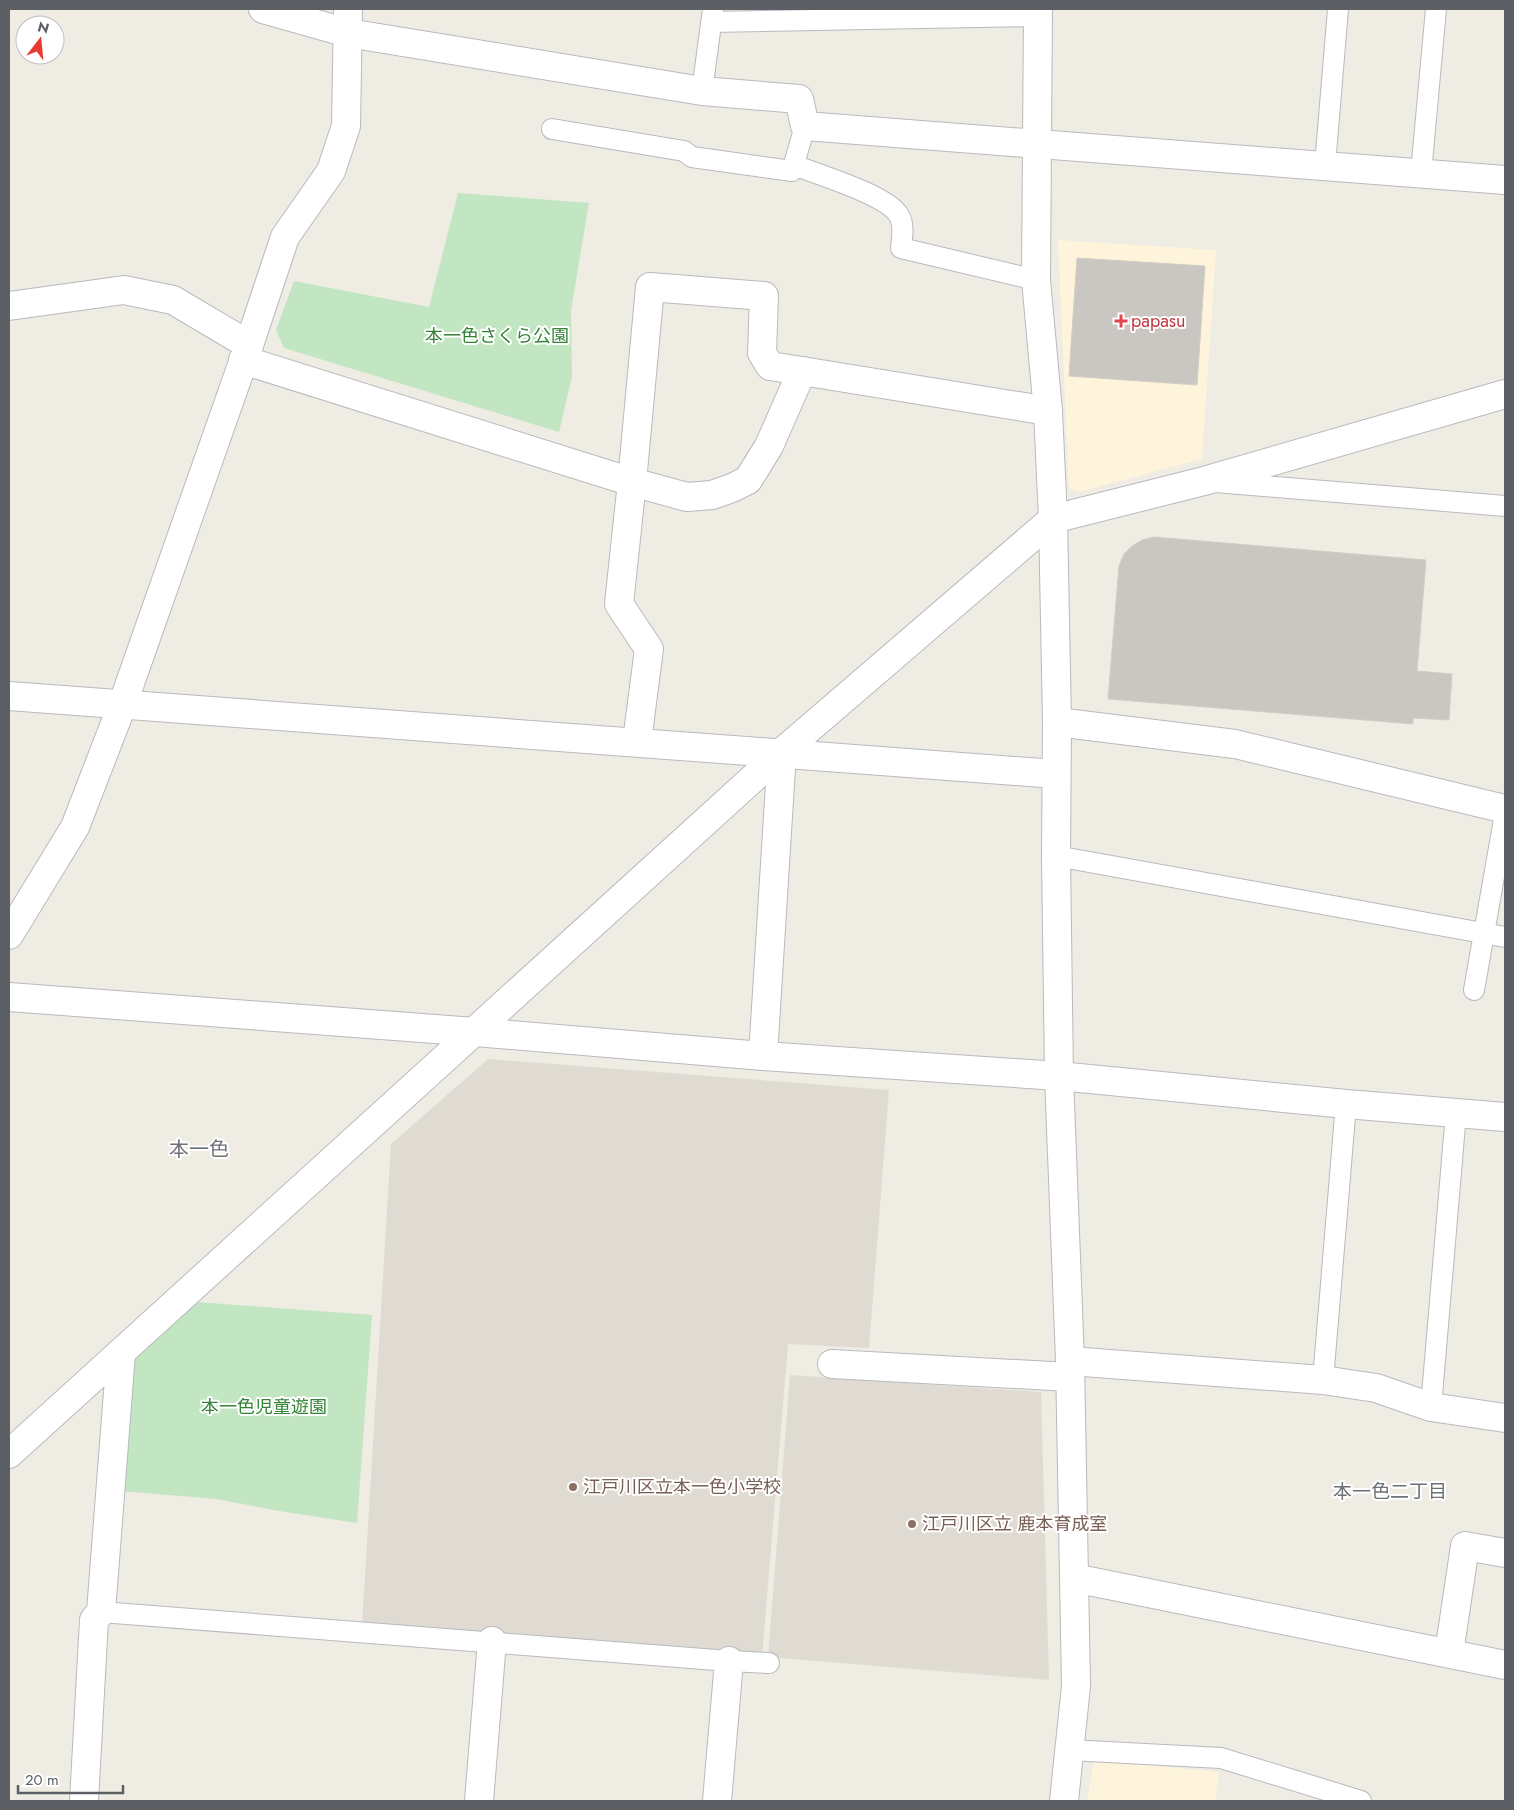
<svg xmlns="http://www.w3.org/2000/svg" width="1514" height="1810" font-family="Jost,'Noto Sans JP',sans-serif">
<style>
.commercial{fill:#fef4db}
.education{fill:#dfdbd2}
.green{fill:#c2e6c1}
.building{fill:#cac7c2;stroke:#d3cec3}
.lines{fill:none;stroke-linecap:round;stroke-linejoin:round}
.service-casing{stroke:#b7babe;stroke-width:22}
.minor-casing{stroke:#b7babe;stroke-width:30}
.tertiary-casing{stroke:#b7babe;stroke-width:30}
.service{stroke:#fff;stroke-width:20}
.minor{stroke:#fff;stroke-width:28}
.tertiary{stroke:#fff;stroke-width:28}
.health-dot{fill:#e0444e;stroke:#fff;stroke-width:2}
.education-dot{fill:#8d6e63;stroke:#fff;stroke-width:2}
.labels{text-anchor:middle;stroke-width:4;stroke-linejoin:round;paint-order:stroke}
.health-label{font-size:18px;fill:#be3a42;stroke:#fff;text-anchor:start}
.park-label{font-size:18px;fill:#358336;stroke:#fff}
.education-label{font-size:18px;fill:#785e54;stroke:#fff;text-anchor:start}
.neighbourhood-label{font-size:19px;fill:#6d7277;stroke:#fff}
.quarter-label{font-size:20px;fill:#6d7277;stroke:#fff}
</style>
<rect width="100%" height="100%" fill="#efece4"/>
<!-- commercial -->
<g class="commercial">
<path d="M1058,240L1216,250L1202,459L1079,492L1069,488Z"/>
<path d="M1094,1760L1219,1772L1215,1801H1087Z"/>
</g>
<!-- education -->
<g class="education">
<path d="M488,1059L889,1090L869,1348L788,1344L762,1657L362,1626L391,1144Z"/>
<path d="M790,1375L1041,1392L1049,1680L768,1657Z"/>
</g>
<!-- green -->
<g class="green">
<path d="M458,193L589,203L571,311L572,377L559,432L284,348L276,330L294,281L429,307Z"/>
<path d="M197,1302L372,1315L357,1523L279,1511L216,1499L121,1491L132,1360Z"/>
</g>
<!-- building -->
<g class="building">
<path d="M1077,258L1205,266L1197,385L1069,376Z"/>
<path d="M1154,537L1426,560L1417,671L1452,674L1449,720L1413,718V724L1108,699L1119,566L1124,554L1132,546L1142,540Z"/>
</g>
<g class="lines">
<defs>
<g id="service">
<path d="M712,22L1038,16"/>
<path d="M702,91L713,9"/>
<path d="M552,129L684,151L692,157L792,171L805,126"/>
<path d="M794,165C819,175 884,194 898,214C905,223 902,238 901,248L1036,280"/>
<path d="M1325,165L1338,9"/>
<path d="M1421,173L1436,9"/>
<path d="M1216,482L1505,506"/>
<path d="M1056,856L1505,937"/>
<path d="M1474,990L1505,814"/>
<path d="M1323,1380L1346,1104"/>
<path d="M1431,1407L1456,1113"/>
<path d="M101,1612L729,1661L769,1663"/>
<path d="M1069,1750L1221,1758L1361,1801"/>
</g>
<g id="minor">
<path d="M263,9L348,33L702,91L799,99L805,126L1505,180"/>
<path d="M1038,9L1036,280L1048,411L1053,519"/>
<path d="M9,306L124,290L173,300L249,345"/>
<path d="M243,360L632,482L687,497L712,495L732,488L748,480L769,446L802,371L1048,411"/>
<path d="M9,696L1056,774"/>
<path d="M1057,722L1235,744L1505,809"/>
<path d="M637,741L649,649L619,604L632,482L650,287L764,296L762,353L770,366L802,371"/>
<path d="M9,935L75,827L123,703L249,345L285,237L331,171L346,126L348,9"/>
<path d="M9,997L475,1032L763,1056L1059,1076L1346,1104L1505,1117"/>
<path d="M763,1056L782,752"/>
<path d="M1070,1361L1323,1380L1376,1388L1431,1407L1505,1418"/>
<path d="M832,1364L1070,1377"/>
<path d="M1074,1578L1505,1665"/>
<path d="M1449,1653L1465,1546L1505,1553"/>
<path d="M84,1801L94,1620L101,1612L121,1353"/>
<path d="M479,1801L492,1641"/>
<path d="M717,1801L729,1661"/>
</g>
<g id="tertiary">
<path d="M1053,519L1057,722L1056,856L1059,1076L1070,1361L1076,1686L1064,1801"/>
<path d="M9,1454L782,752L1053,519L1204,481L1505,394"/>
</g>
</defs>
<!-- service casing -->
<use href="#service" class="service-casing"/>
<!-- minor casing -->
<use href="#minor" class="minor-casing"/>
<!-- tertiary casing -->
<use href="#tertiary" class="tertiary-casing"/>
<!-- service -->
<use href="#service" class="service"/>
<!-- minor -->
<use href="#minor" class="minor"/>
<!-- tertiary -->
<use href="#tertiary" class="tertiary"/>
</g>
<!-- markers -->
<path class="health-dot" d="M1118.5 313.5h5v5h5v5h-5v5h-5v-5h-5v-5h5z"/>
<g class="education-dot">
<circle cx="573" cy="1487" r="5"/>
<circle cx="912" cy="1524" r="5"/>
</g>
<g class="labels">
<!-- health labels -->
<g class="health-label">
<text x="1131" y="327">papasu</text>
</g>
<!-- park labels -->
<g class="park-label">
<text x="497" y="342">本一色さくら公園</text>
<text x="264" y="1413">本一色児童遊園</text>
</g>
<!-- education labels -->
<g class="education-label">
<text x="583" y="1493">江戸川区立本一色小学校</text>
<text x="922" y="1530">江戸川区立 鹿本育成室</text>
</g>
<!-- neighbourhood labels -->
<g class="neighbourhood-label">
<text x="1390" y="1498">本一色二丁目</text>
</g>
<!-- quarter labels -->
<g class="quarter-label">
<text x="199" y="1156">本一色</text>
</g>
</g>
<!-- border -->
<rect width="1514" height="1810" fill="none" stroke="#5c6065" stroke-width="20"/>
<!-- north arrow -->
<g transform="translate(40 40) rotate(16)"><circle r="24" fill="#ffffff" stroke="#bebfc1"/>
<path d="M0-4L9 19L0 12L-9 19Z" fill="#e83a31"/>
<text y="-8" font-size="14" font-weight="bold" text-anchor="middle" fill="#5c6065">N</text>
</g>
<!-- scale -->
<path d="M18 1785v8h105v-8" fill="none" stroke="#5c6065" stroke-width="2.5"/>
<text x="25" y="1785" font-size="15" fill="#5c6065" stroke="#ffffff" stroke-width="4" paint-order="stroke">20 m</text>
</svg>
